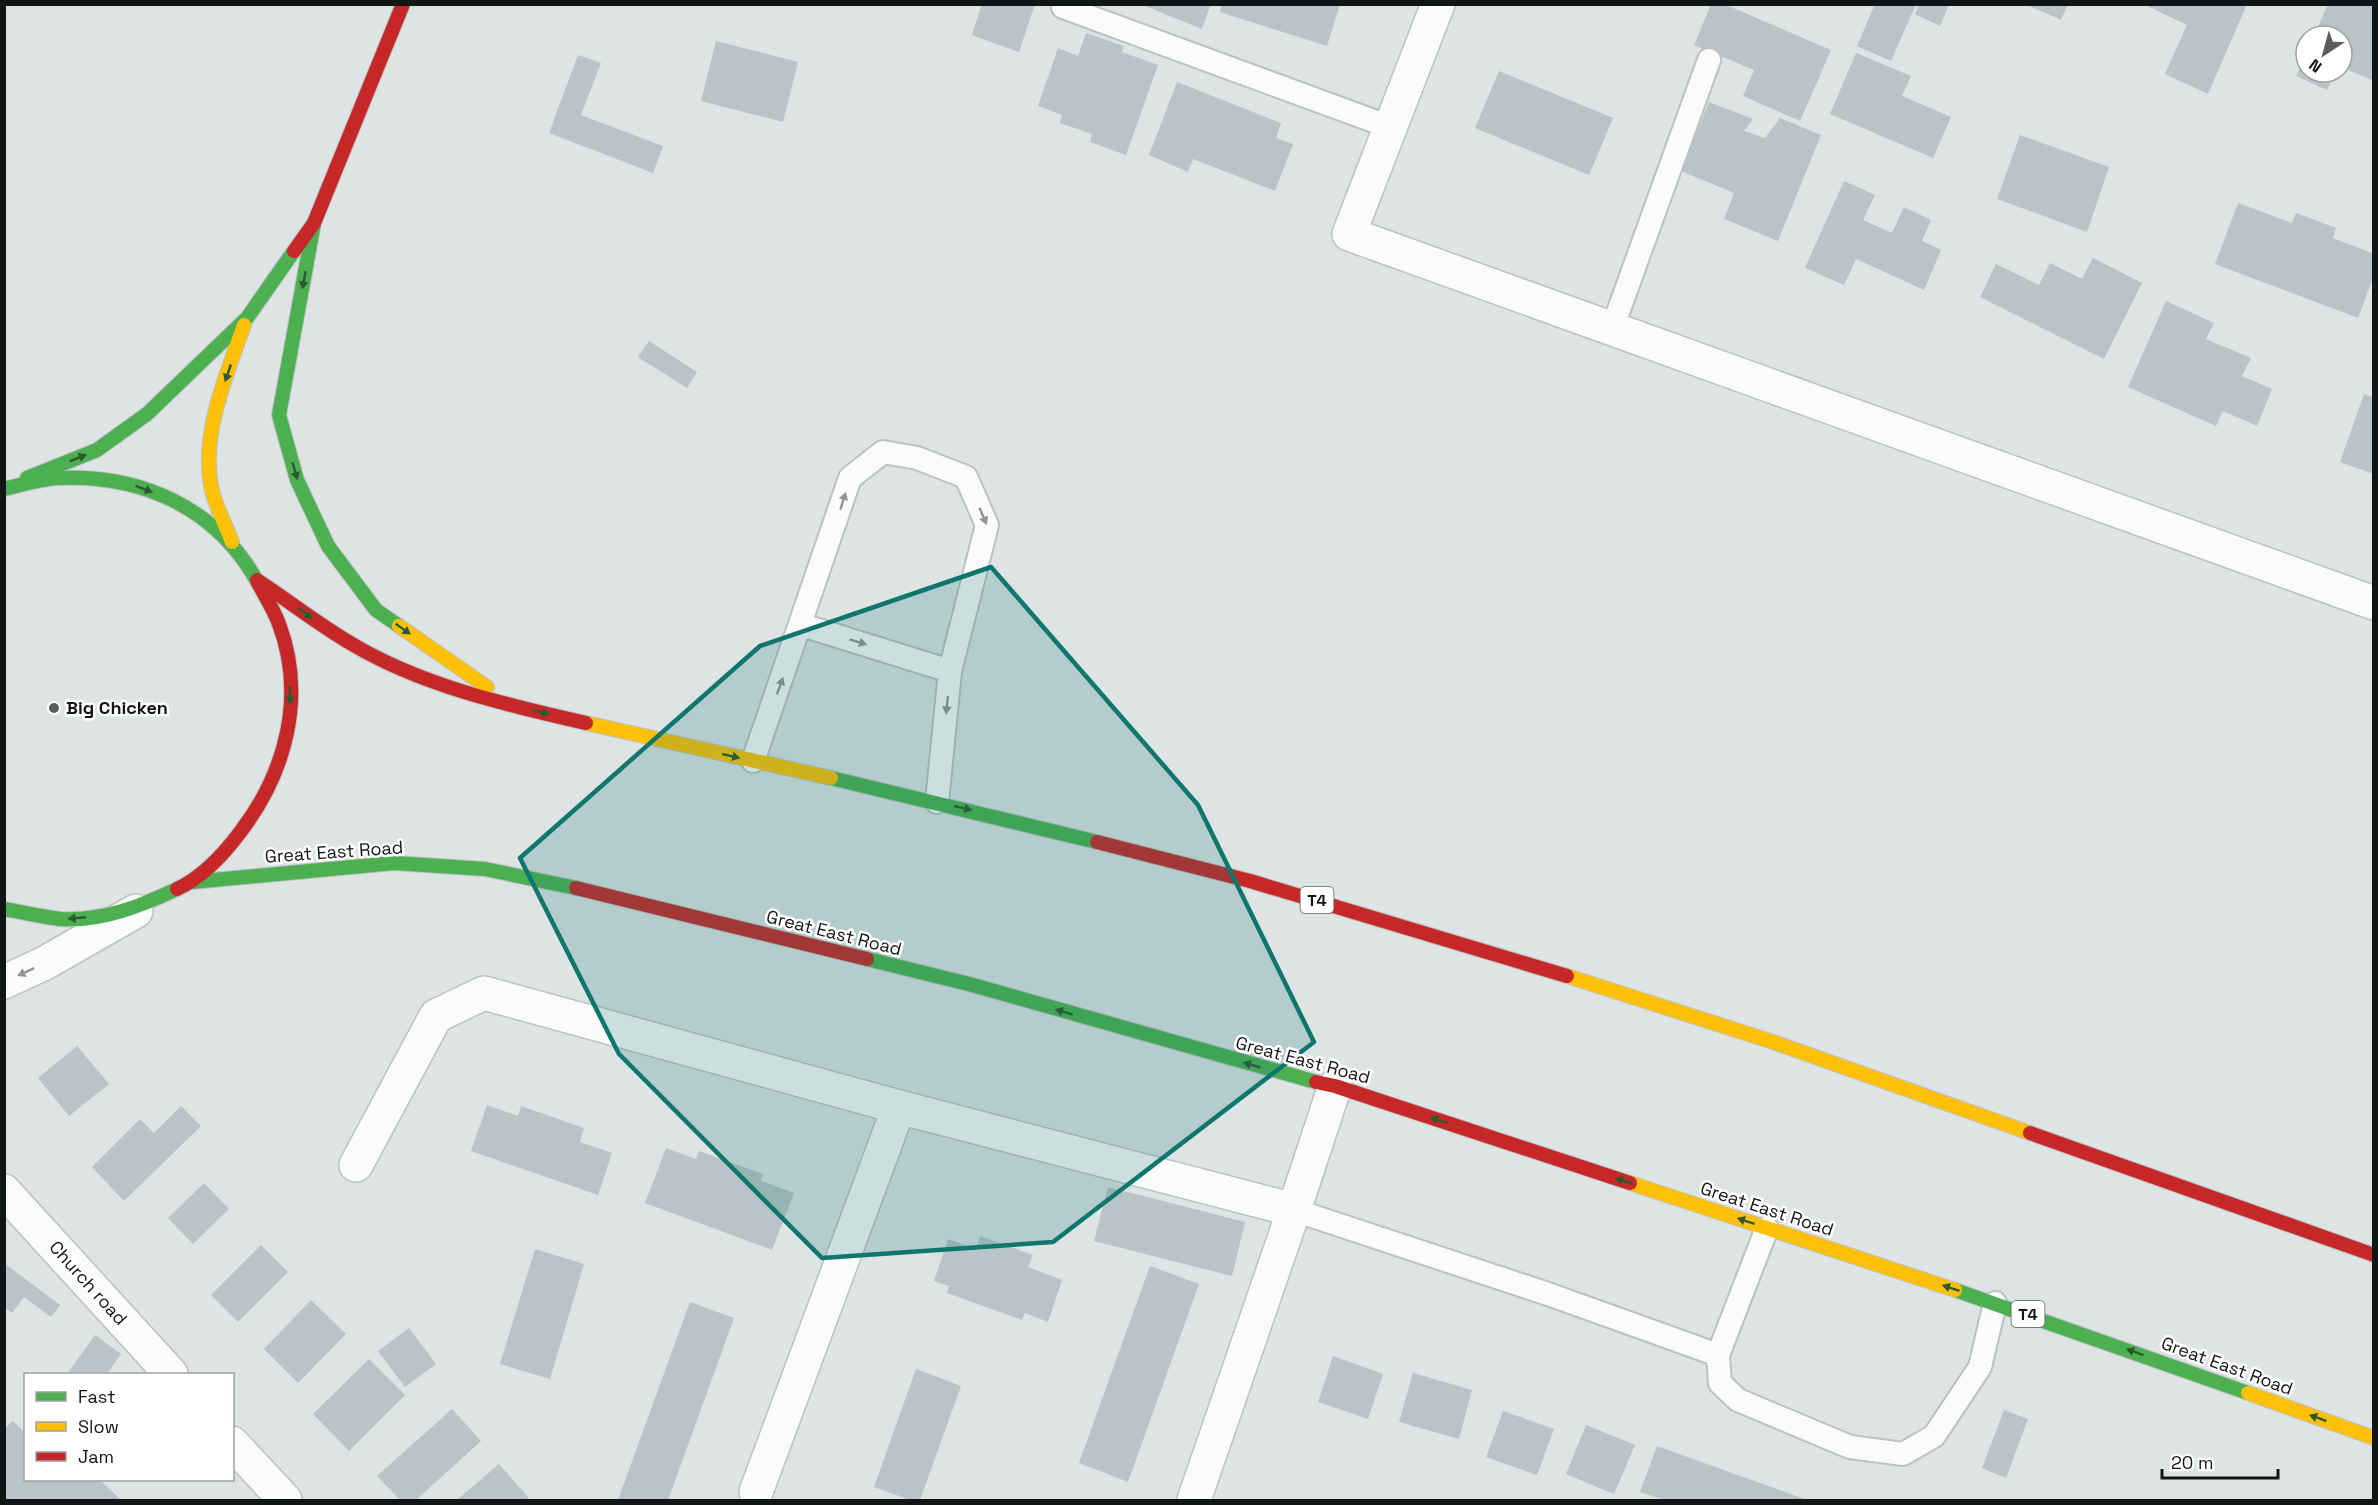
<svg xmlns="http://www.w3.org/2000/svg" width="2378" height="1505" font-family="'Space Grotesk',sans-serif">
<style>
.building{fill:#b8c4c8}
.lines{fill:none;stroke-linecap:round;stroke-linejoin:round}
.lane-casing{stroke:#bdc1c1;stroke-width:26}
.street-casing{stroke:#bdc1c1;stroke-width:36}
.fast-casing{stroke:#bdc1c1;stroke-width:16}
.slow-casing{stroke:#bdc1c1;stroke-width:16}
.jam-casing{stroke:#bdc1c1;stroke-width:16}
.lane{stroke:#fafbfb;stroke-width:22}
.street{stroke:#fafbfb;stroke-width:33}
.fast{stroke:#4caf50;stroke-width:14}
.slow{stroke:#ffc107;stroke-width:14}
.jam{stroke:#c62828;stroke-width:14}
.oneway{fill:#2c5a30}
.oneway2{fill:#929494}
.marked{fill:#0f766e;fill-opacity:0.2;stroke:#0f766e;stroke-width:4.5;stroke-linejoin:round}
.poi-dot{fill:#595d5e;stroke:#fff;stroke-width:2}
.labels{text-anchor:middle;stroke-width:5;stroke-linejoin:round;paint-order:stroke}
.shield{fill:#fff;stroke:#595b5c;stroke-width:1.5}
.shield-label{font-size:16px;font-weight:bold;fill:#121516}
.poi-label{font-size:18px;font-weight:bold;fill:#121516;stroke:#fff;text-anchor:start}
.street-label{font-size:18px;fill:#121516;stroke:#fff}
</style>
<rect width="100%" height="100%" fill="#dee3e4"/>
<!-- building -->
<g class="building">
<path d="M982,4H1035L1019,52L972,35Z"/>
<path d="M1140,4H1211L1202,29Z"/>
<path d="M1222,4H1340L1327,46L1220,12Z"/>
<path d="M1711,4H1724L1831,50L1800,121L1743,96L1754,70L1694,45Z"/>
<path d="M1875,4H1916L1891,61L1857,46Z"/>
<path d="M1920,4H1949L1940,26L1915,14Z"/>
<path d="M2025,4H2068L2061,20Z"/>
<path d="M2143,4H2247L2208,94L2165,74L2187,25Z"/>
<path d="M2328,4H2374V81L2342,67V36H2314Z"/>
<path d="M1086,33L1124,46L1122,52L1158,65L1126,155L1090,142L1092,134L1060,123L1062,115L1038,106L1058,48L1078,56Z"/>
<path d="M716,41L798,62L783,122L701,101Z"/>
<path d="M1856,53L1911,76L1902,96L1951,117L1933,158L1830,114Z"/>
<path d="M2306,54V72H2335L2327,90L2296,76Z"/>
<path d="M578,55L601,63L581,115L663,146L653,173L549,133Z"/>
<path d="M1499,71L1613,118L1589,175L1475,128Z"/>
<path d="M1177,82L1281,123L1276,138L1293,144L1275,191L1193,159L1188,172L1149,155Z"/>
<path d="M1709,102L1753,119L1744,131L1765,138L1780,118L1821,135L1778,241L1724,219L1734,193L1681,171Z"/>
<path d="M2020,135L2109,167L2087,232L1997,199Z"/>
<path d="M1844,181L1875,195L1863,220L1892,233L1904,207L1931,220L1922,241L1941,250L1924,290L1856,259L1844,285L1805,268Z"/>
<path d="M2238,203L2292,223L2296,213L2336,228L2333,238L2374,254V275L2358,318L2215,264Z"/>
<path d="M2093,258L2142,283L2104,359L1980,297L1996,264L2039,285L2050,263L2082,279Z"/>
<path d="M2166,301L2214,323L2206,339L2251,358L2242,376L2272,389L2257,426L2223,411L2216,426L2128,387Z"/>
<path d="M649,341L697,372L687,388L638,357Z"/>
<path d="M2364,394L2374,398V474L2340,462Z"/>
<path d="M77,1046L109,1084L69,1116L38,1078Z"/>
<path d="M487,1105L518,1116L521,1106L584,1128L580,1142L612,1153L598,1195L471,1151Z"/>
<path d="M181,1106L201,1126L124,1201L92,1167L140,1119L154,1133Z"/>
<path d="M666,1148L696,1159L699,1151L763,1174L761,1181L794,1193L772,1250L645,1203Z"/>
<path d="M204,1183L229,1209L193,1244L168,1218Z"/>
<path d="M1108,1187L1245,1222L1232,1276L1094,1241Z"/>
<path d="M980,1236L1033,1255L1028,1267L1062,1280L1048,1322L1025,1313L1022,1320L947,1293L949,1286L934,1281L948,1239L976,1249Z"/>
<path d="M261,1245L288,1272L238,1322L211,1295Z"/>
<path d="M535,1249L584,1264L550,1379L500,1364Z"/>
<path d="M4,1263L60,1305L51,1317L24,1297L12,1313L4,1307Z"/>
<path d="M1150,1266L1199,1284L1128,1482L1079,1463Z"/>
<path d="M311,1300L346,1334L298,1383L264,1349Z"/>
<path d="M690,1302L734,1318L668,1500H618Z"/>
<path d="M409,1328L436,1364L405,1387L378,1351Z"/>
<path d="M95,1335L121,1354L107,1374H67Z"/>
<path d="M1333,1356L1383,1374L1368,1419L1318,1402Z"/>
<path d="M369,1359L405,1395L349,1451L313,1414Z"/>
<path d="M916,1369L961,1386L920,1500H910L874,1487Z"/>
<path d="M1413,1373L1472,1390L1459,1439L1399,1422Z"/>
<path d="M452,1409L481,1441L416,1500H400L377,1476Z"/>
<path d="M2004,1410L2028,1419L2006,1478L1982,1468Z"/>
<path d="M1503,1411L1554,1429L1537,1475L1486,1457Z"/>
<path d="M13,1421L26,1434V1480H100L121,1500H4V1429Z"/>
<path d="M1586,1425L1635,1445L1614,1494L1566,1474Z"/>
<path d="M1657,1446L1807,1500H1665L1640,1492Z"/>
<path d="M499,1464L529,1498L526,1500H457Z"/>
</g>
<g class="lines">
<defs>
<g id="lane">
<path d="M1063,7L1390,127"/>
<path d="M1612,329L1709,60"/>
<path d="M802,625L950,671"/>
<path d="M753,761L850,478L883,452L917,458L966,477L987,525L950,671L937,802"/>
<path d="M1294,1210L1548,1294L1718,1355L1767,1228"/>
<path d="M1718,1355L1720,1383L1738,1400L1850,1447L1903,1454L1934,1436L1980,1367L1995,1303"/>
</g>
<g id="street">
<path d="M1438,4L1349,234L2374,603"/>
<path d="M4,982L45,963L136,911"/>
<path d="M356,1165L436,1016L484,993L899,1107L1294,1210L1194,1500"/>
<path d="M4,1191L171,1374"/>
<path d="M1294,1210L1335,1086"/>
<path d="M232,1443L285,1500"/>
<path d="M756,1492L899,1107"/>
</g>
<g id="fast">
<path d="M314,223L279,415L297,480L328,546L376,610L399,626"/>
<path d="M27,478L97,450L147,414L247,318L294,251"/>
<path d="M4,489C21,485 40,479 58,478C142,474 217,508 258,583"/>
<path d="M831,778L1097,842"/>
<path d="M192,882L394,863L485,869L576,888"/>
<path d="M4,909C22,912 41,917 60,919C101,922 141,906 177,889"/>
<path d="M867,959L969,984L1316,1082"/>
<path d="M1955,1290L2248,1393"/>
</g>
<g id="slow">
<path d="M232,542C225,523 215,506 211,486C201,433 227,374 244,325"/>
<path d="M399,626L487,687"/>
<path d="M586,723L831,778"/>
<path d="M1567,976L1770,1041L2030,1133"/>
<path d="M1630,1183L1955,1290"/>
<path d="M2248,1393L2374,1438"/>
</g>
<g id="jam">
<path d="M294,251L314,223L403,4"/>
<path d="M257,580C289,601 319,625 352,644C422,686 508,705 586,723"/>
<path d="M1097,842L1250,881L1567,976"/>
<path d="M576,888L867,959"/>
<path d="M177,889C203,877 224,854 241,831C286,772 306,696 279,624C274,610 265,596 258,583"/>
<path d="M1316,1082L1335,1086L1630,1183"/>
<path d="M2030,1133L2374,1255"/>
</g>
</defs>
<!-- lane casing -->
<use href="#lane" class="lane-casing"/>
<!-- street casing -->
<use href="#street" class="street-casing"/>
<!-- fast casing -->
<use href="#fast" class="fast-casing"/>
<!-- slow casing -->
<use href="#slow" class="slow-casing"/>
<!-- jam casing -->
<use href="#jam" class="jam-casing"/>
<!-- lane -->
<use href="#lane" class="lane"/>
<!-- street -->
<use href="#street" class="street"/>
<!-- fast -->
<use href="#fast" class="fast"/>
<!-- slow -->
<use href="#slow" class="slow"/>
<!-- jam -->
<use href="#jam" class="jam"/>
</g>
<!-- one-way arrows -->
<defs><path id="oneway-solid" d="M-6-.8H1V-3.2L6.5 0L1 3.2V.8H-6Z" transform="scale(1.5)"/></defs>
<g class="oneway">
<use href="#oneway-solid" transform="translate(304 280) rotate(100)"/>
<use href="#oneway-solid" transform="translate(228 373) rotate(109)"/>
<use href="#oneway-solid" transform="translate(78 458) rotate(-22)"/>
<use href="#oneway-solid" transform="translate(295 471) rotate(74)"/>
<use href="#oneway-solid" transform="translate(144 489) rotate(21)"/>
<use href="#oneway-solid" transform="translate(305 613) rotate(34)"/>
<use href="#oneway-solid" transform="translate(403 629) rotate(35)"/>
<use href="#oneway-solid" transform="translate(290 695) rotate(90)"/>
<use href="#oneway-solid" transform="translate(541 712) rotate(13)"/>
<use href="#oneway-solid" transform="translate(731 756) rotate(13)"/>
<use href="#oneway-solid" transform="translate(963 808) rotate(13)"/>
<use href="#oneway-solid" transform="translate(77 918) rotate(175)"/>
<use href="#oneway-solid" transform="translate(1064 1012) rotate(-164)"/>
<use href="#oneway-solid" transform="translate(1252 1065) rotate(-164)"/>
<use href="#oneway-solid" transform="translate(1439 1120) rotate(-162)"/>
<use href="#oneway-solid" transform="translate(1624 1181) rotate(-162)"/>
<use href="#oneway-solid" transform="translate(1746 1221) rotate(-162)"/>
<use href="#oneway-solid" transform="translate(1951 1288) rotate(-162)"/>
<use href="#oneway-solid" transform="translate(2135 1352) rotate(-160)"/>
<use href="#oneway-solid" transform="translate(2318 1418) rotate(-160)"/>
</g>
<g class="oneway2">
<use href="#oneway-solid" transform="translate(843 501) rotate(-73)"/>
<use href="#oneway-solid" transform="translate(983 516) rotate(67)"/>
<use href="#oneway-solid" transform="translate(858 642) rotate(17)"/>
<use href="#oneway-solid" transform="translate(780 686) rotate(-70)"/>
<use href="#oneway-solid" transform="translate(947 705) rotate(96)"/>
<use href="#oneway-solid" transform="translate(26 972) rotate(155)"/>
</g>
<!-- marked area -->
<path class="marked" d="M991,567L1198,805L1314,1042L1053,1242L822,1258L619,1054L520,858L760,646Z"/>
<!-- markers -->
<circle class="poi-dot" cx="54" cy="708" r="6"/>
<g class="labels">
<!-- shield labels -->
<g class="shield">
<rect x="1300.5" y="887" width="33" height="26" rx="4.5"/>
<rect x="2011.5" y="1301" width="33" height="26" rx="4.5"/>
</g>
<g class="shield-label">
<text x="1317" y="906">T4</text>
<text x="2028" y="1320">T4</text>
</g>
<!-- poi labels -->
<g class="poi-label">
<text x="66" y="714">Big Chicken</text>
</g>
<!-- street labels -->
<g class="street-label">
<text transform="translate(334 852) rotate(-4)" y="6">Great East Road</text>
<text transform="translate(834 933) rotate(14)" y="6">Great East Road</text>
<text transform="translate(1303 1060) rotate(15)" y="6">Great East Road</text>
<text transform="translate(1767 1209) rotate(18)" y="6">Great East Road</text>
<text transform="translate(88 1283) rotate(48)" y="6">Church road</text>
<text transform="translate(2227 1366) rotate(20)" y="6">Great East Road</text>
</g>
</g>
<!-- border -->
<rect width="2378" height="1505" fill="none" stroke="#121516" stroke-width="12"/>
<!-- legend -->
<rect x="24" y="1373" width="210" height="108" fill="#ffffff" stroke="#a0a1a2" stroke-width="1.5"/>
<rect x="36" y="1392" width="30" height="9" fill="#4caf50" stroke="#a0a1a2" stroke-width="1.5"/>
<text x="78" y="1403" font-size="18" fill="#121516">Fast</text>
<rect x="36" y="1422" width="30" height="9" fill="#ffc107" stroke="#a0a1a2" stroke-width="1.5"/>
<text x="78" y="1433" font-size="18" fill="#121516">Slow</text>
<rect x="36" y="1452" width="30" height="9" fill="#c62828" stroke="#a0a1a2" stroke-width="1.5"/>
<text x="78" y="1463" font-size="18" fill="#121516">Jam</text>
<!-- north arrow -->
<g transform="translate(2324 54) rotate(216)"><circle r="28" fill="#ffffff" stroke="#a0a1a2" stroke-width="1.5"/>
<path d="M0-4.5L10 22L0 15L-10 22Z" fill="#595d5e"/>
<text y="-9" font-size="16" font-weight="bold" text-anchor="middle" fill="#121516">N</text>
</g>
<!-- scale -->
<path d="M2162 1469v9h116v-9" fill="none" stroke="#121516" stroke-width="3"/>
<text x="2171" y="1469" font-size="18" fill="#121516" stroke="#ffffff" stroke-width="4.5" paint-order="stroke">20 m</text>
</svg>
